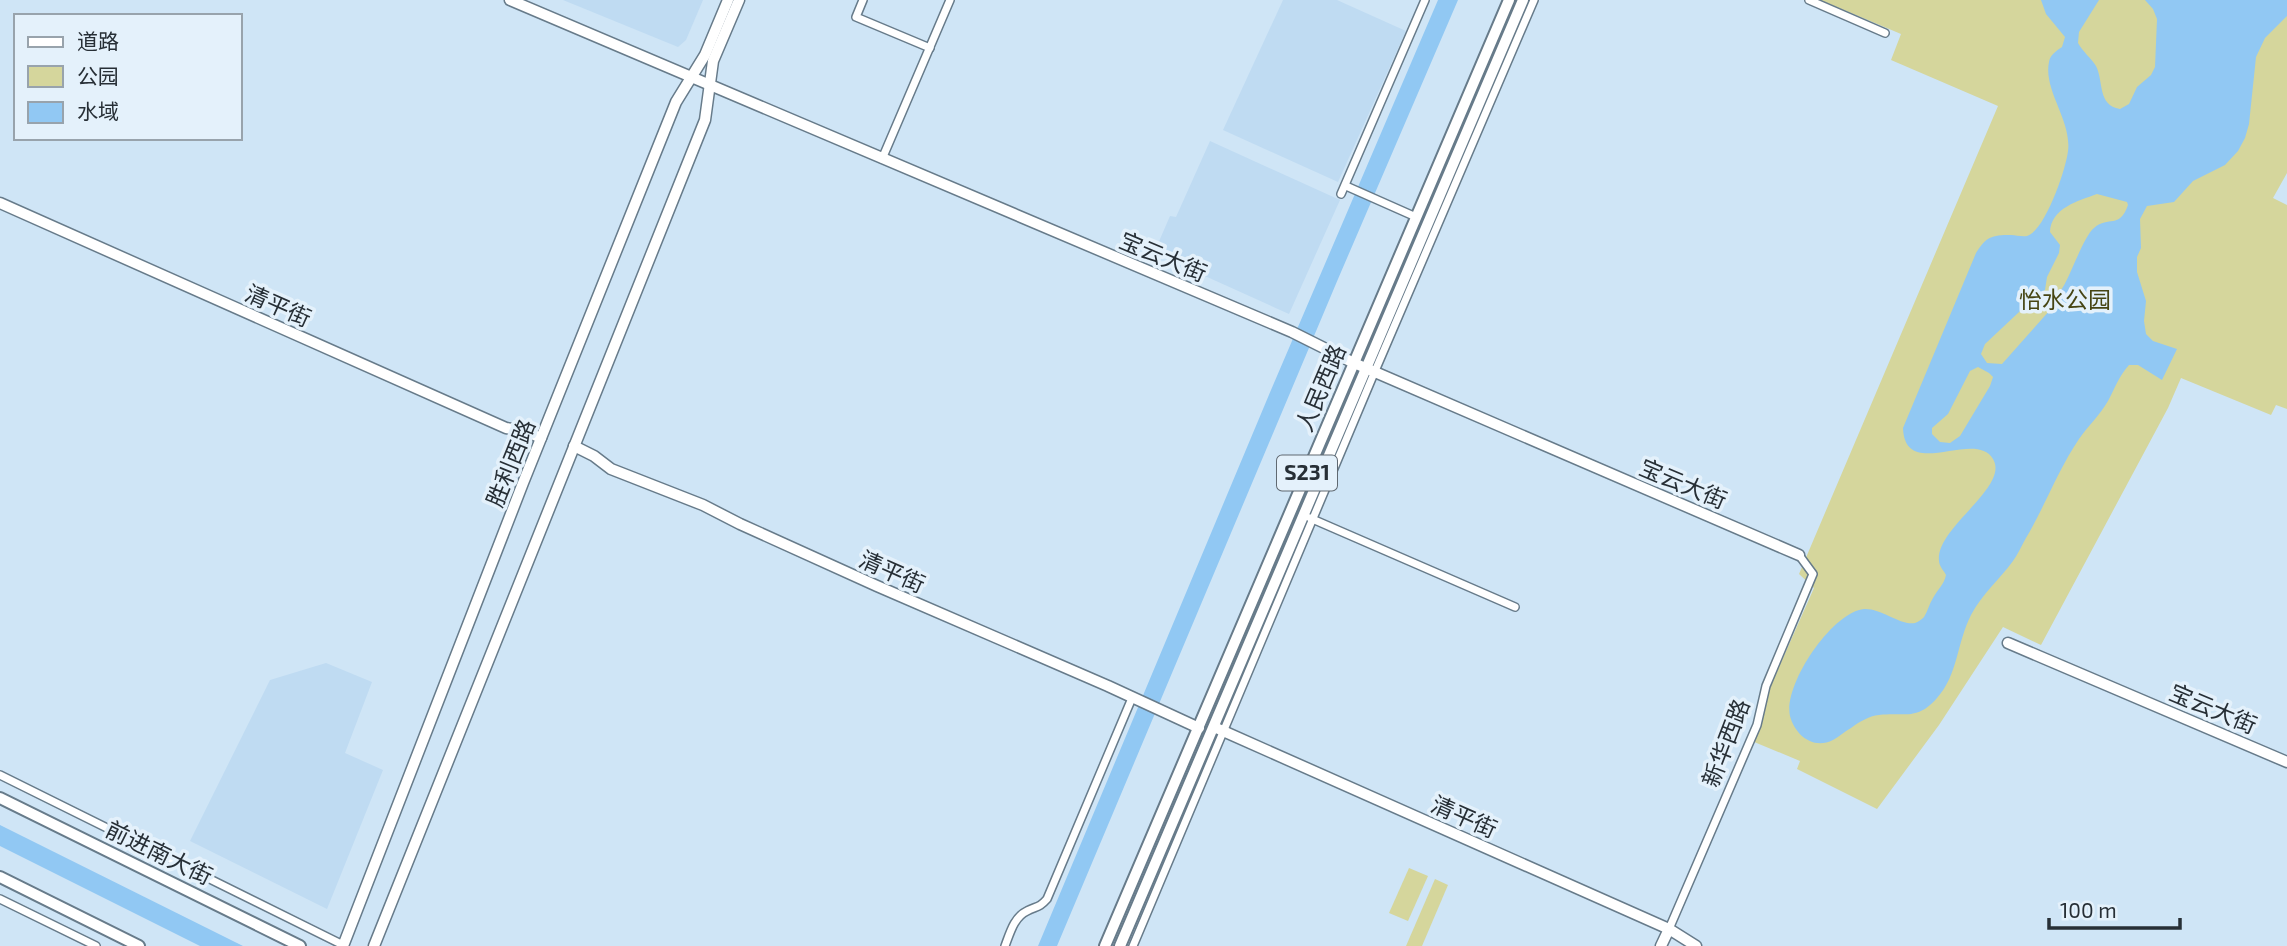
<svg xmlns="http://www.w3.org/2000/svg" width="2287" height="946" font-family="'Exo 2','Noto Sans SC',sans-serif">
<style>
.built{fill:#bfdbf2}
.green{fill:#d5d69c}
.water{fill:#91c8f3;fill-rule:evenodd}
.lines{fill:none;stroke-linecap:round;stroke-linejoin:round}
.street-casing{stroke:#677b8a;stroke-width:10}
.secondary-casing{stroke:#677b8a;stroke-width:13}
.primary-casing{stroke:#677b8a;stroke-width:14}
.street{stroke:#fff;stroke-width:7}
.secondary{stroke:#fff;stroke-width:10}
.primary{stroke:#fff;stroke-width:10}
.labels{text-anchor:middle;stroke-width:7;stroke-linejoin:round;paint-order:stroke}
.shield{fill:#e4f1fb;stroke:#606971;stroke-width:2}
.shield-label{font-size:21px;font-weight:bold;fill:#272f36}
.street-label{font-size:23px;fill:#272f36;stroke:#e4f1fb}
.park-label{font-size:23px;fill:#464514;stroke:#e4f1fb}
</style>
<rect width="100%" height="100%" fill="#cfe5f6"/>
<!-- built -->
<g class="built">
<path d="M563,0H703L686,40L678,47Z"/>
<path d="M1283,0H1337L1406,31L1338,182L1223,130Z"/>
<path d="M1210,141L1340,200L1289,314L1154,253L1170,216L1176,217Z"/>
<path d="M326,663L372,682L345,753L383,770L327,909L190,841L270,680Z"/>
</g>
<!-- green -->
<g class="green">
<path d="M1820,0H2287V173L2273,198L2287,205V409L2276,405L2271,415L2181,378L2168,408L2041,645L2003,627L1939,725L1877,809L1797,769L1800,761L1747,739L1814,588L1799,574L1998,106L1891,60L1901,34Z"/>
<path d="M1409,868L1428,876L1408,921L1389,913Z"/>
<path d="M1435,879L1448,885L1422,946H1406Z"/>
</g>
<!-- water -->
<g class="water">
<path d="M1438,0H1458L1338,279L1057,946H1038L1271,390Z"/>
<path d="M2041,0H2099L2079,32L2078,43C2083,52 2091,58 2096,66C2104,82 2097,105 2120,109L2129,104L2137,87L2151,75L2155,67L2157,19L2153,9L2145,0H2287V16L2265,38L2256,57L2249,124L2245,138L2238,151L2225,165L2193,181L2174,202L2147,206L2140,219L2141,248L2137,257V272L2146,301L2144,321L2146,334L2153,341L2177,349L2162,380L2138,365H2129C2119,376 2115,388 2108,401C2100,415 2088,426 2079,439C2058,470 2045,506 2026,538C2022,545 2018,554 2013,561C1999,580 1982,594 1971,615C1957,642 1958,675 1937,698C1917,721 1905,712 1879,715C1869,716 1859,722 1851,728C1845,731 1839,737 1833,740C1813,750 1795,735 1790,716C1783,685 1832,612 1864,609C1881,608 1901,626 1915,623C1918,622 1922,619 1924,617C1928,611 1929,604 1933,598C1937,590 1944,585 1946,575C1944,571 1939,566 1939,561C1935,528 2010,487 1993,459C1975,428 1905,482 1903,428L1976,253C1986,237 1991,235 2011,235C2016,235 2022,237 2027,236C2045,231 2066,169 2068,151C2072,121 2043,90 2049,62C2050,55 2056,51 2062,47L2065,37L2046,14ZM2097,194L2127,202L2128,205C2119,230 2109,215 2094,228C2084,236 2071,274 2063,287L2060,291L2055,292L2050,310L2002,364L1987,363L1981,354L1985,344L2036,296L2045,290L2047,277L2059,253L2060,245L2050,232C2051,208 2078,201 2097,194ZM1978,367L1989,373L1993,377L1990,386L1960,436L1950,443L1940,442L1932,434V428L1948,414L1970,371Z"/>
<path d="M0,825L243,946H200L0,846Z"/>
</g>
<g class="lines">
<defs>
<g id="street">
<path d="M863,0L856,17L930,48"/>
<path d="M1809,0L1885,33"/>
<path d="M882,159L950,0"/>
<path d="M1346,186L1416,217"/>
<path d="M1341,194L1425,0"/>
<path d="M1310,518L1515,607"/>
<path d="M0,775L343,945"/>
<path d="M0,899L96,946"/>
<path d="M1669,929L1757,725L1766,686L1813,574L1799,555"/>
<path d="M1005,946C1010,933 1014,917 1027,911C1037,906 1039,908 1047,899L1132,698"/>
<path d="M1133,946L1375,371L1534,0"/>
</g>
<g id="secondary">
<path d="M510,0L1292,332L1354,363L1799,555"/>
<path d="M0,203L506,428L525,431L541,438"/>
<path d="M574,446L594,456L611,469L703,505L740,524L877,586L1108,686L1199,728"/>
<path d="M2008,643L2287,762"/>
<path d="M1214,727L1669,929L1696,946"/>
<path d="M343,946L523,483L676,102L705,55L728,0"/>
<path d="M374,946L705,120L713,61L739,0"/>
<path d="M1661,946L1669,929"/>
</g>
<g id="primary">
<path d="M0,798L300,946"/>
<path d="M0,877L139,946"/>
<path d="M1105,946L1509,0"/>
<path d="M1120,946L1523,0"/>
</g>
</defs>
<!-- street casing -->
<use href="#street" class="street-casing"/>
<!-- secondary casing -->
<use href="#secondary" class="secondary-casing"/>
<!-- primary casing -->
<use href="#primary" class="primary-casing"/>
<!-- street -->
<use href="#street" class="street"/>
<!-- secondary -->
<use href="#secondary" class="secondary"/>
<!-- primary -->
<use href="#primary" class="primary"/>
</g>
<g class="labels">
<!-- shield labels -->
<rect class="shield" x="1277" y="455.5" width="60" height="35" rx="5"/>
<g class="shield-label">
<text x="1307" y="480">S231</text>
</g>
<!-- street labels -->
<g class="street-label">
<text transform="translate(1163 257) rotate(23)" y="8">宝云大街</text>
<text transform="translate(278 306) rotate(24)" y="8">清平街</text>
<text transform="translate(1321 388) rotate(-67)" y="8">人民西路</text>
<text transform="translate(511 463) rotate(-68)" y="8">胜利西路</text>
<text transform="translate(1683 484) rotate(23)" y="8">宝云大街</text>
<text transform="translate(892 572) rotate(24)" y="8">清平街</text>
<text transform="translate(2213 709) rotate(23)" y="8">宝云大街</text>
<text transform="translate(1726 743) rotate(-69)" y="8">新华西路</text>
<text transform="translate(1464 817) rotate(24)" y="8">清平街</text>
<text transform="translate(159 853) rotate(26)" y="8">前进南大街</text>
</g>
<!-- park labels -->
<g class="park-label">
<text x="2065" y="308">怡水公园</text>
</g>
</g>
<!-- legend -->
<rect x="14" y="14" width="228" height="126" fill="#e4f1fb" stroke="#98a3ac" stroke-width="2"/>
<rect x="28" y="37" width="35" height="10" fill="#ffffff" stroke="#98a3ac" stroke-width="2"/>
<text x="77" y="49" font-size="21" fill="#272f36">道路</text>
<rect x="28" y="66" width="35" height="21" fill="#d5d69c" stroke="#98a3ac" stroke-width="2"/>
<text x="77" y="84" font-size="21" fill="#272f36">公园</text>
<rect x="28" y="102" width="35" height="21" fill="#91c8f3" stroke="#98a3ac" stroke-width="2"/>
<text x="77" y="119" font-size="21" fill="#272f36">水域</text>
<!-- scale -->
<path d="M2049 918v10h131v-10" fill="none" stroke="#272f36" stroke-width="3.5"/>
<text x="2060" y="918" font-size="21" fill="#272f36" stroke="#e4f1fb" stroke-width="5" paint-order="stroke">100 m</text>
</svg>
